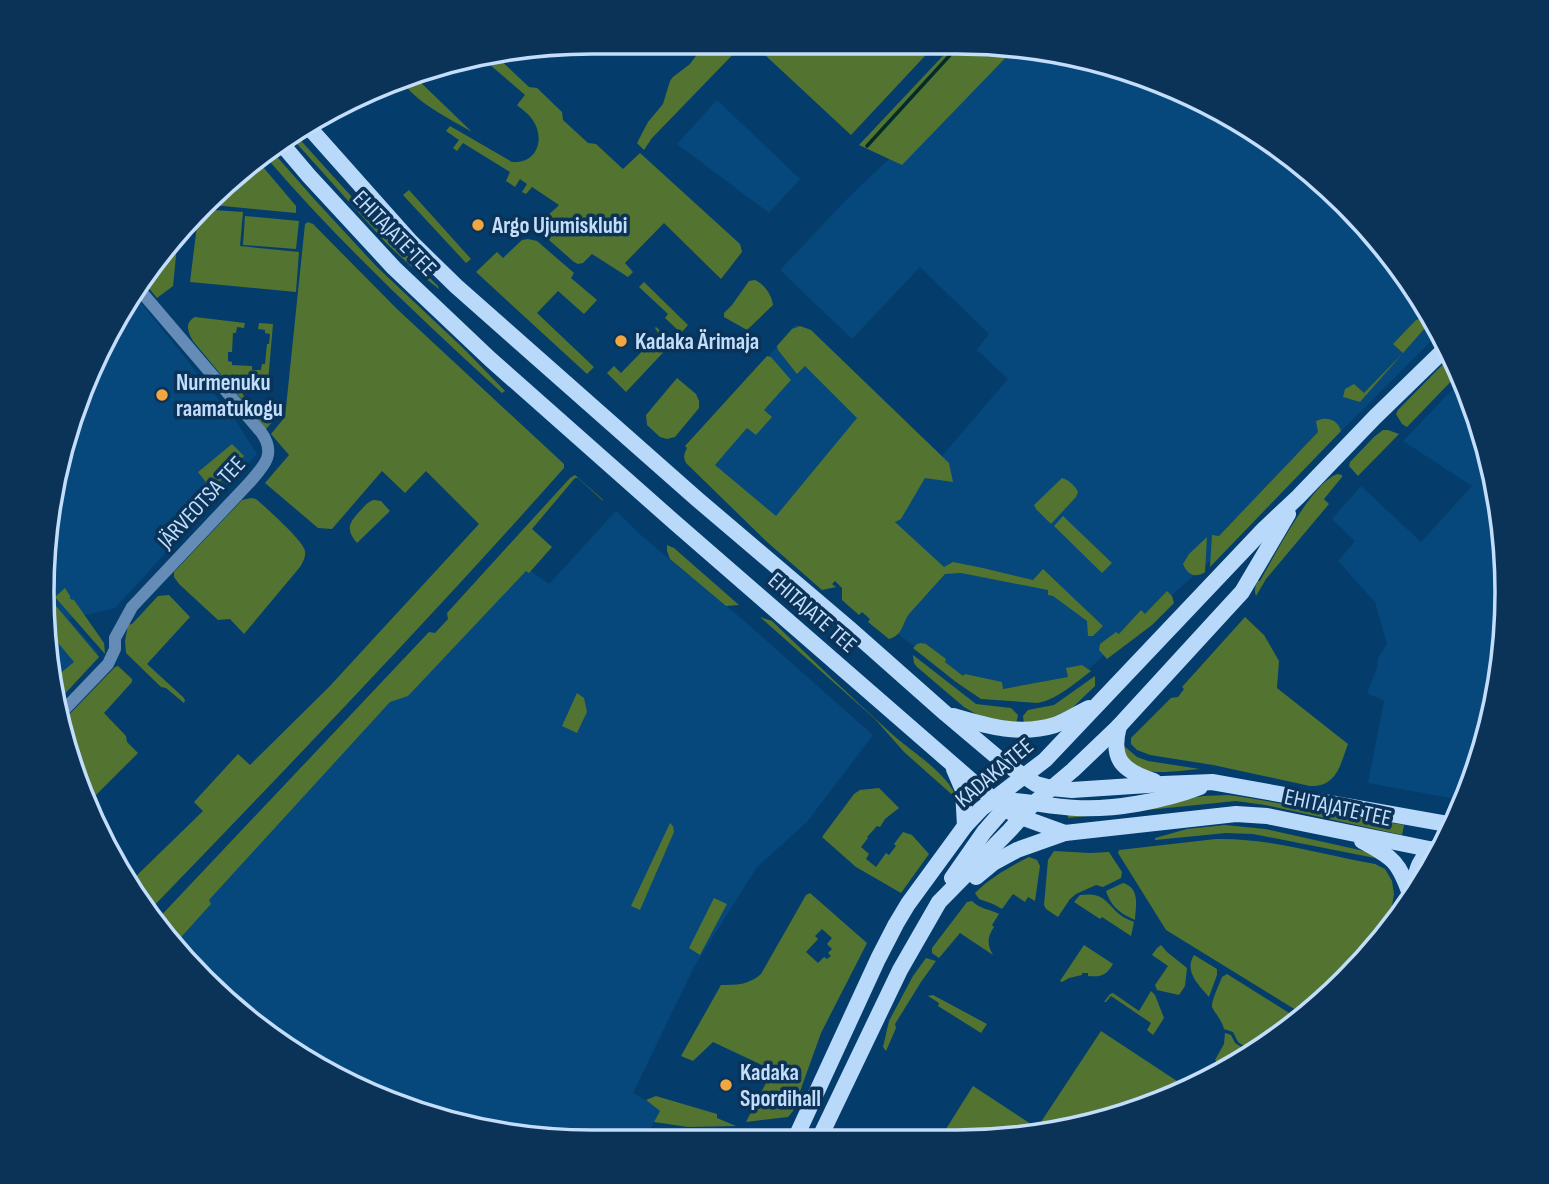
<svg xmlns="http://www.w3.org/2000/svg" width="1549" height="1184" font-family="'Sofia Sans Condensed',sans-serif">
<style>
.built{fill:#06477c}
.green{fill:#537331;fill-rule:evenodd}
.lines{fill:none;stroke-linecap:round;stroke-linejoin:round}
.stream{stroke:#022c2a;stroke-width:3.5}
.minor{stroke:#658cb6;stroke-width:12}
.major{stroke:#b9d9fb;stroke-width:16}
.poi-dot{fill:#f1a640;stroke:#0b3357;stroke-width:2.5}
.labels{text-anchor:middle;stroke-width:7;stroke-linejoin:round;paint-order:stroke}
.poi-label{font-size:23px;font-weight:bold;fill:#c3ddfa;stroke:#0b3357;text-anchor:start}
.street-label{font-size:23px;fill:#c3ddfa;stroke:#0b3357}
.rim{fill:none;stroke:#c3ddfa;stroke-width:3.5}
</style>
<rect width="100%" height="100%" fill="#043d6c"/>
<!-- built -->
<g class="built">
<path d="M1008,46L1100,61L1201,99L1291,155L1415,287L1439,333L1227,546L1082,675L978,693L891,629L943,568L895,522L835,581L685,453L796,324L942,456L1008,379L977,350L989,334L920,267L852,339L780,270L849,197Z"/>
<path d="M717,100L800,179L769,213L677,144Z"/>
<path d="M134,294L236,421L257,454L115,608L69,619L99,654L59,696L47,621L57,612L43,597L42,592L61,450L115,317Z"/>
<path d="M1465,381L1497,485L1507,592L1496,700L1466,801L1368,783L1384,701L1367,693L1377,668L1378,658L1387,644L1375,602L1338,561L1355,541L1332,519L1361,486L1421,542L1472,486L1403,441L1449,393Z"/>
<path d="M616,511L644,538L742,619L873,735L807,822L757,867L694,967L633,1093L646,1100L660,1111L646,1137H520L382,1100L287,1050L203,981L170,940L344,750L521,564L549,584Z"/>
</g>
<!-- green -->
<g class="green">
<path d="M706,42H745L652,138L644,150L637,143L648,122L663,104L670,81L673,77L690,64Z"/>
<path d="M751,42L937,43L851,135Z"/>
<path d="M955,43H993L1016,47L902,165L859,145Z"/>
<path d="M495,55L529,87L537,88L562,112L563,120L588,143L596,144L623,169L640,153L740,244L742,252L721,279L664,223L625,263L633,272L628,277L592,254L583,263L578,264L574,262L541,233C538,220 552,213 559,205L532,187L526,194L522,192L527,184L520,179L515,187L506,181L510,172L463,143L457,151L453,148L459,140L446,131L450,126L512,162C536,164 545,141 534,122C530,115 523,110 517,105L525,95L481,57Z"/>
<path d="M414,76L472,132C454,121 409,99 403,80Z"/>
<path d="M294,133L389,238L438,286L439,289L416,271L386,243L290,136Z"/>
<path d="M272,151L315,200L377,267L463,348L505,391L502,393C419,317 338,241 265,156Z"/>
<path d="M258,161L296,206V213L203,204Z"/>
<path d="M409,190L471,259L466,263L403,195Z"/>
<path d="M199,209L243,212L240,246L299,252L296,292L190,282Z"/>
<path d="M245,216L299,221L296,249L243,245Z"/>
<path d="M308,222L313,224L397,309L564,464V468C429,620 288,767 147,913L134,897L128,884L203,811L194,802L238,754L250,765L329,687L479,524L426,471L405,493L382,471L332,529L318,528L265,483L289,455L271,434L285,417L305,224Z"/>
<path d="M178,236L173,286L157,298L143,281L163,255H168V248Z"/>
<path d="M528,239L537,241L574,273L571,278L597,300L584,314L558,291L537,313L594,367L587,374L476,272L497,252L503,258L522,240Z"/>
<path d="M755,280C764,284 772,295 773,305L747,330L724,317V313L732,305L749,281Z"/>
<path d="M644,282L688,325L681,333L665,318L668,314L639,287Z"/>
<path d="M195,317L245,323L244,328L237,327L236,333H233L232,352H228V361L232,362V365L252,366V370H261L262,364H265L267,344H269L270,334L265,333V330L258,329L259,323L273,324L268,382L243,380L242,393L254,411L277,413L276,418L266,429L193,341C188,332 184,323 195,317Z"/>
<path d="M1423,318L1432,320L1360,402L1343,397L1345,389L1354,384L1364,393L1403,353L1393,344L1416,320Z"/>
<path d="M800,326L811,330L949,463L953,482L925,478L901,519L895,522L944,567L953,562L983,568L1033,580L1043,569L1103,626L1093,636H1088L1087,621L1053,596L1048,595V590L961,573L945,574L909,614C902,624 903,635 889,639L868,622L870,619L862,612L859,615L842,600V588L835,581L832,584L836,587L822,590L766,541L686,463C683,457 684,454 687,448L685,446L767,356L771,357L791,380L764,410L772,417L756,435L747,428L715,465L776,516L857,418L805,366L797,374L778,350L777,346L792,329Z"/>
<path d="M656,327L673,342L626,392L607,373L614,366L621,373L659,334L655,328Z"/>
<path d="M1451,356L1460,372L1407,427L1402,424L1396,414L1398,410Z"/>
<path d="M677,378L696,394L699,401V408L675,437L667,439L660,437L647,425L646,415Z"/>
<path d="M1322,419C1332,418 1338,422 1341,431L1210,567L1212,535L1219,536L1318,432L1316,421Z"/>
<path d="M1383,430H1388L1399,434L1358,476L1349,466L1350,462L1374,437Z"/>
<path d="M232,444L244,456L212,490L198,472Z"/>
<path d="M1337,474L1342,475V477L1324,499L1329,504L1266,579L1256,596C1254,591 1255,586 1258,581H1260C1275,555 1311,484 1337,474Z"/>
<path d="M575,475L602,499L603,501L578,478H575L532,529L552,547L529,573L526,571L408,696L390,702L209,900L211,904L174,945L155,922L429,632L435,633L448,619L447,613L570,478Z"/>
<path d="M1062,478C1068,479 1076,487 1078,492L1076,497L1051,524L1036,509L1034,505Z"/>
<path d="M251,498L256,499C266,508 303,540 305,551C306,557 303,562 300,567L244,634L230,619L218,620L179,584L174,577V572L242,500Z"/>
<path d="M374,500L381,501L390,511L357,543C346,529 348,524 360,511C365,506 367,502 374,500Z"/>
<path d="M1063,516L1112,563L1102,573L1054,526Z"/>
<path d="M1207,537L1205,572C1195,579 1187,574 1183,564L1189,554Z"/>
<path d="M667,545L674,548L739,605L726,606L670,559L667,551Z"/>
<path d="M65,588L70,596V599L74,600L104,643L105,654L55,597Z"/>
<path d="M1167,591L1172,596L1174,603L1152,625L1107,659L1099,650L1100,644L1116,632L1119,634L1141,610L1145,614Z"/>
<path d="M169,595L190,617L147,664L183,697L185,700L184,703L166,688L161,687L126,653L125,641L128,625L132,624L158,596Z"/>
<path d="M51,600L99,657L60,699L56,677L74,662L59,644L51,637L50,638L44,605Z"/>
<path d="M760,617L772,621C812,659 852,698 893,735C912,752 949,774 957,799L904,752L875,719Z"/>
<path d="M1245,617L1264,635L1279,661L1277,688L1348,744C1340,765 1337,787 1310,786L1213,765L1150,755L1137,750L1131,744V738L1171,698L1178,697L1184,689L1182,687Z"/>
<path d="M921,643L926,644L946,659L945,662L963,676L965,674L1002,682L1003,689L1068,677L1066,668L1082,665L1091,671C1075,683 1058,699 1038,703L981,699L956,682L913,648L917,644Z"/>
<path d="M913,655L976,704L1011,708L1018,715L1016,725L981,717L964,707L917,667L914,663Z"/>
<path d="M118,666L132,679V682L104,713L126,736L127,742L138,753L88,803L71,768L63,721L115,667Z"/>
<path d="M1095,676V686L1072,708L1048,720L1024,724L1023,716L1028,710L1054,705Z"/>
<path d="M577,693L584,698L587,712L577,733L562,726Z"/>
<path d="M1124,746L1137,757L1148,761L1200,769C1179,770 1137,780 1125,757C1124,754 1124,750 1124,746Z"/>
<path d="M879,788L899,808L885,819L880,827L877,826L867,837L868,838L861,847L869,854L866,859L876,867L886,853L889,855L896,846L894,844L903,832L912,835L929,854L901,893L856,867L822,837L854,794L860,790Z"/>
<path d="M1228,795L1243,797L1404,825L1402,835L1265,805L1236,801L1068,818V814L1204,796Z"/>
<path d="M670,823L673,826L674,832L640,910L631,906Z"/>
<path d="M1225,825L1265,829L1364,851L1374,854L1385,863L1375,858L1253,834L1226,833L1155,840V838L1187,829Z"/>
<path d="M1216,839C1271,838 1322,855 1375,864L1385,869L1392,881L1394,894L1388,929L1346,981L1304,1015L1166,930L1118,853L1119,850Z"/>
<path d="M1054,851L1090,853L1109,852L1122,872L1121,878L1103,887L1096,885L1076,894L1070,899L1058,917L1046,909L1044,905L1048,860Z"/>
<path d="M1029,857L1037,860L1040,866L1035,901L1028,897L1025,902L1013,894L1002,909L993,904L979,899L975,893C991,877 1009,867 1029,857Z"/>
<path d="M1123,883C1140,888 1136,905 1135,920C1119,913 1111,906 1106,891Z"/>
<path d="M810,893L867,943L821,1033L793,1111L788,1117L746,1122L769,1077L768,1068L713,1042L693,1061L681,1056L721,985C736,985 749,985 761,974L806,895ZM822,929L832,938L827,944L832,949L828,953L831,956L827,959L824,957L818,963L806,952L818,939L815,936Z"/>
<path d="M1080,895C1103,892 1105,901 1119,914C1124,918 1129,920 1134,922L1131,936L1102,917L1100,919L1074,902Z"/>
<path d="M714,898L727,904L700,955L689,948Z"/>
<path d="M972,901C980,909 989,909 999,914L992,925L994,927C987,937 987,945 993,955L960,933L939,958L932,953V948L967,902Z"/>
<path d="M1084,945L1113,964C1106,976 1101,977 1088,976V973H1082V975L1069,978L1062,982L1060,981Z"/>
<path d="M1161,945L1167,952L1187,968L1185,986L1179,995L1157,990L1155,985L1168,966L1152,955L1157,948Z"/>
<path d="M1194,955L1217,969V975L1209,997C1198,984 1184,971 1194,955Z"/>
<path d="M926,958L936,961L921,982L895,1024L896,1028L886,1051L883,1047L889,1021L913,976Z"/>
<path d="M1227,974L1299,1019L1262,1050L1251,1055V1051L1238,1042L1233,1032L1224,1029C1222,1020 1214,1012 1212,1007C1211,1001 1220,983 1222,977Z"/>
<path d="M1151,991L1155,995L1164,1018L1153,1035L1147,1030L1151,1023L1111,996L1106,1002H1104L1110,994L1113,993L1139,1011Z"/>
<path d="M933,995L987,1024L981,1033L938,1006L939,1003L928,996Z"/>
<path d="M1101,1031L1186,1087L1134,1113L1028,1137H941L973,1086L1037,1128Z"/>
<path d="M1225,1033L1231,1035L1235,1043L1249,1052V1056L1226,1068L1215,1060L1224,1044Z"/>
<path d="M656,1096L717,1114V1118L736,1126L688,1127L654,1122L660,1111L646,1100Z"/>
</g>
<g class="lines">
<!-- stream -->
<path class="stream" d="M867,146L961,43"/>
<!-- minor -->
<path class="minor" d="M62,712L108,664L115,649V638L132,607L249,483C264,466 277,454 261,432L138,288"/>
<!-- major -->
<g class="major">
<path d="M306,124L411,242L456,286L697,499L850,629L946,714L1003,762L1036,784L1051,788L1072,790L1163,784L1212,782L1453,825"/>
<path d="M281,143L309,176L394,268L490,359L673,521L1004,809L1021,817L1065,833L1236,814L1267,816L1439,851"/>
<path d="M953,716C987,726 1019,736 1055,725C1066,721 1078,713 1089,708"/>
<path d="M1119,726C1110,760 1123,771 1154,781"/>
<path d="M954,769L963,790L965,826"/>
<path d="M994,800C1021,799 1048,807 1076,808C1115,810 1163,801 1200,787"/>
<path d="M1362,841C1394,858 1399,862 1411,897"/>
<path d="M976,877L993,863L1017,850L1065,833"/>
<path d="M952,878L984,832L1004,809L1009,801"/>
<path d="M1412,896C1416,874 1416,858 1437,847"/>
<path d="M796,1137L878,959L896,924L908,904L965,826L981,809L1045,760L1264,529L1298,497L1375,417L1447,347"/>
<path d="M820,1137L900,970L939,902L1009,831L1034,803L1073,770L1119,726L1219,617L1242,592L1288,514"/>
</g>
</g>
<!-- markers -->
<g class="poi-dot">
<circle cx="478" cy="225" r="7"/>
<circle cx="621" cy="341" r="7"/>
<circle cx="162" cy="395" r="7"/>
<circle cx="726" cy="1085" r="7"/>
</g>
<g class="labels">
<!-- poi labels -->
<g class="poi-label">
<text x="492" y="233">Argo Ujumisklubi</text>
<text x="635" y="349">Kadaka Ärimaja</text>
<text x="176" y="390">Nurmenuku<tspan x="176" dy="26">raamatukogu</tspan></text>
<text x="740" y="1080">Kadaka<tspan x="740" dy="26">Spordihall</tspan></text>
</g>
<!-- street labels -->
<g class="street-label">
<text transform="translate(395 233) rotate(46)" y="8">EHITAJATE TEE</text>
<text transform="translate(201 502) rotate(-47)" y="8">JÄRVEOTSA TEE</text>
<text transform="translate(813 612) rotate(41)" y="8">EHITAJATE TEE</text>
<text transform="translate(994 772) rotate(-40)" y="8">KADAKA TEE</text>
<text transform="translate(1338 807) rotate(12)" y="8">EHITAJATE TEE</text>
</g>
</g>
<!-- crop -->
<path d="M0 0H1549V1184H0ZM592 54H957A538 538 0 0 1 1495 592V592A538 538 0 0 1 957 1130H592A538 538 0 0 1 54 592V592A538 538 0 0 1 592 54Z" fill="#0b3357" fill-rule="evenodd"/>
<path class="rim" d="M592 54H957A538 538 0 0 1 1495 592V592A538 538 0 0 1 957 1130H592A538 538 0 0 1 54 592V592A538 538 0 0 1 592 54Z"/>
</svg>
